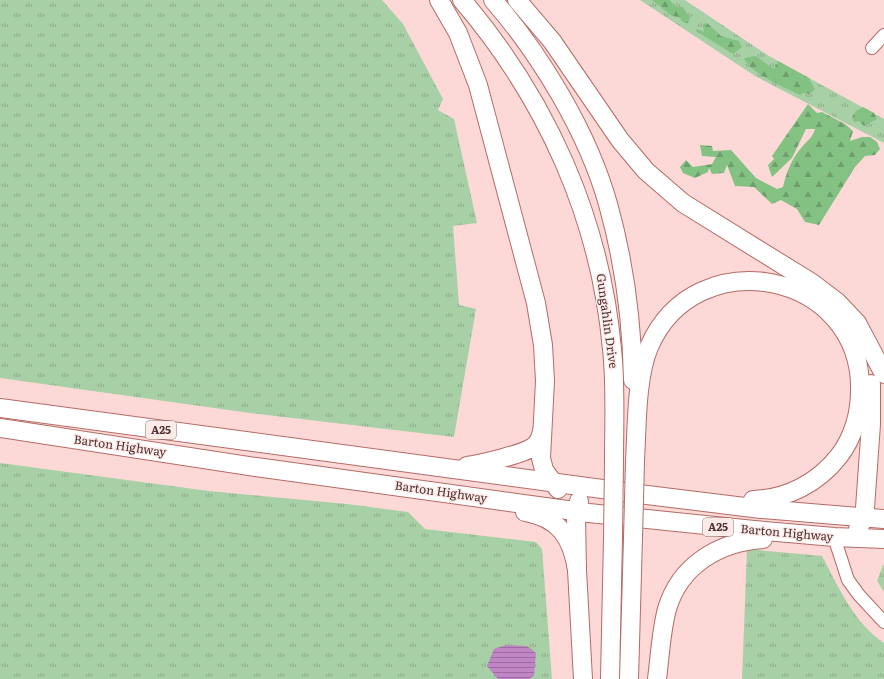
<svg xmlns="http://www.w3.org/2000/svg" width="884" height="679" font-family="Literata,serif">
<style>
.grass{fill:url(#grass-tufts)}
.forest{fill:url(#forest-firs)}
.water{fill:url(#water-rules)}
.lines{fill:none;stroke-linecap:round;stroke-linejoin:round}
.minor-casing{stroke:#b56b66;stroke-width:14}
.highway-casing{stroke:#b56b66;stroke-width:20}
.minor{stroke:#fff;stroke-width:12}
.highway{stroke:#fff;stroke-width:18}
.highway-bridge-casing{stroke:#b56b66;stroke-width:20;stroke-linecap:butt}
.highway-bridge{stroke:#fff;stroke-width:18}
.labels{text-anchor:middle;stroke-width:3;stroke-linejoin:round;paint-order:stroke}
.shield{fill:#fdebea;stroke:#846866;stroke-width:1}
.shield-label{font-size:11px;font-weight:bold;fill:#50302e}
.street-label{font-size:12px;fill:#50302e;stroke:#fdebea}
</style>
<defs>
<pattern id="grass-tufts" width="24" height="20" patternUnits="userSpaceOnUse"><rect width="24" height="20" fill="#a8d0a7"/><path d="M3 7l-1-3M5 7V3M7 7l1-3M15 17l-1-3M17 17v-4M19 17l1-3" fill="none" stroke="#8ba988"/></pattern>
<pattern id="forest-firs" width="22" height="20" patternUnits="userSpaceOnUse"><rect width="22" height="20" fill="#83c282"/><path d="M5 1l3.5 6h-7zM16 11l3.5 6h-7z" fill="#6e9e6b"/></pattern>
<pattern id="water-rules" width="6" height="5" patternUnits="userSpaceOnUse"><rect width="6" height="5" fill="#bf85c4"/><path d="M0 2.5h6" fill="none" stroke="#9e6da0"/></pattern>
</defs>
<rect width="100%" height="100%" fill="#fcd9d6"/>
<!-- grass -->
<g class="grass">
<path d="M0,0H382L403,24L443,99L438,110L454,119L477,223L453,226L459,305L476,309L454,437L250,413L0,378Z"/>
<path d="M640,0H685L769,56L884,119V143L755,76Z"/>
<path d="M0,463L209,491L347,504L408,512L425,529L536,542L542,549L552,679H0Z"/>
<path d="M747,549L822,556C839,588 854,623 884,643V679H742Z"/>
<path d="M883,565H884V592L877,581Z"/>
</g>
<!-- forest -->
<g class="forest">
<path d="M652,0H669L677,7H683L690,18L688,23H684L679,17L672,16Z"/>
<path d="M707,23L721,36L739,41L742,47L733,54L696,31V29L704,32L703,24Z"/>
<path d="M756,56L772,68H775L778,61L809,78L815,89L810,94L803,93L800,95C786,88 748,72 744,58Z"/>
<path d="M808,104L817,113L822,112L845,124L853,131L850,141L862,137H870L877,142L880,149L875,155L865,156L855,167L819,225L805,222L797,209L781,200L772,204L754,187L735,186L727,165L724,173L712,174L709,168L708,172L695,178L683,173L680,167L686,160L693,167L712,164L716,157L702,156L700,145L712,146L713,151L731,150L756,178L777,189L783,187C786,173 792,158 802,147C807,141 813,137 815,129H806L792,158L772,177L768,165L774,159L772,156Z"/>
<path d="M863,107L874,113L877,119L864,126L859,121L854,122L852,117L856,111Z"/>
</g>
<!-- water -->
<path class="water" d="M506,645L527,646L536,653L534,676L529,679H498L487,666L494,649Z"/>
<g class="lines">
<defs>
<g id="minor">
<path d="M872,48L884,35"/>
<path d="M834,537L848,580L859,595L884,622"/>
</g>
<g id="highway">
<path d="M439,0L458,33L478,85L536,303L543,345L545,381L541,458L544,470L558,489"/>
<path d="M462,0C547,100 600,218 612,349C616,386 614,424 614,461"/>
<path d="M493,0C541,55 588,133 608,204C624,261 632,321 633,380"/>
<path d="M517,0L552,41L620,140L646,171L683,203L812,283L837,302L857,323L884,374"/>
<path d="M0,408L647,495L761,509L884,519"/>
<path d="M0,428L256,467L589,513L754,530L834,537L884,539"/>
<path d="M635,461C637,427 636,378 649,347C696,238 863,272 860,391C860,414 853,438 839,456C818,483 787,499 753,500"/>
<path d="M467,466C481,464 523,454 533,447C539,443 541,437 542,431"/>
<path d="M579,501L576,516L577,570L583,679"/>
<path d="M525,512C559,518 572,537 577,570"/>
<path d="M858,529L864,518L865,508L871,424V384"/>
<path d="M610,679L613,538"/>
<path d="M629,679L633,538"/>
<path d="M657,679C660,656 661,631 667,609C680,565 719,542 763,539"/>
</g>
</defs>
<!-- minor casing -->
<use href="#minor" class="minor-casing"/>
<!-- highway casing -->
<use href="#highway" class="highway-casing"/>
<!-- minor -->
<use href="#minor" class="minor"/>
<!-- highway -->
<use href="#highway" class="highway"/>
<defs>
<g id="highway-bridge">
<path d="M613,538L614,461"/>
<path d="M633,538L635,461"/>
</g>
</defs>
<!-- highway-bridge casing -->
<use href="#highway-bridge" class="highway-bridge-casing"/>
<!-- highway-bridge -->
<use href="#highway-bridge" class="highway-bridge"/>
</g>
<g class="labels">
<!-- shield labels -->
<g class="shield">
<rect x="146" y="421" width="30" height="18" rx="3"/>
<rect x="703" y="518" width="30" height="18" rx="3"/>
</g>
<g class="shield-label">
<text x="161" y="434">A25</text>
<text x="718" y="531">A25</text>
</g>
<!-- street labels -->
<g class="street-label">
<text transform="translate(607 321) rotate(82)" y="4">Gungahlin Drive</text>
<text transform="translate(120 446) rotate(8)" y="4">Barton Highway</text>
<text transform="translate(441 492) rotate(8)" y="4">Barton Highway</text>
<text transform="translate(787 533) rotate(5)" y="4">Barton Highway</text>
</g>
</g>
</svg>
